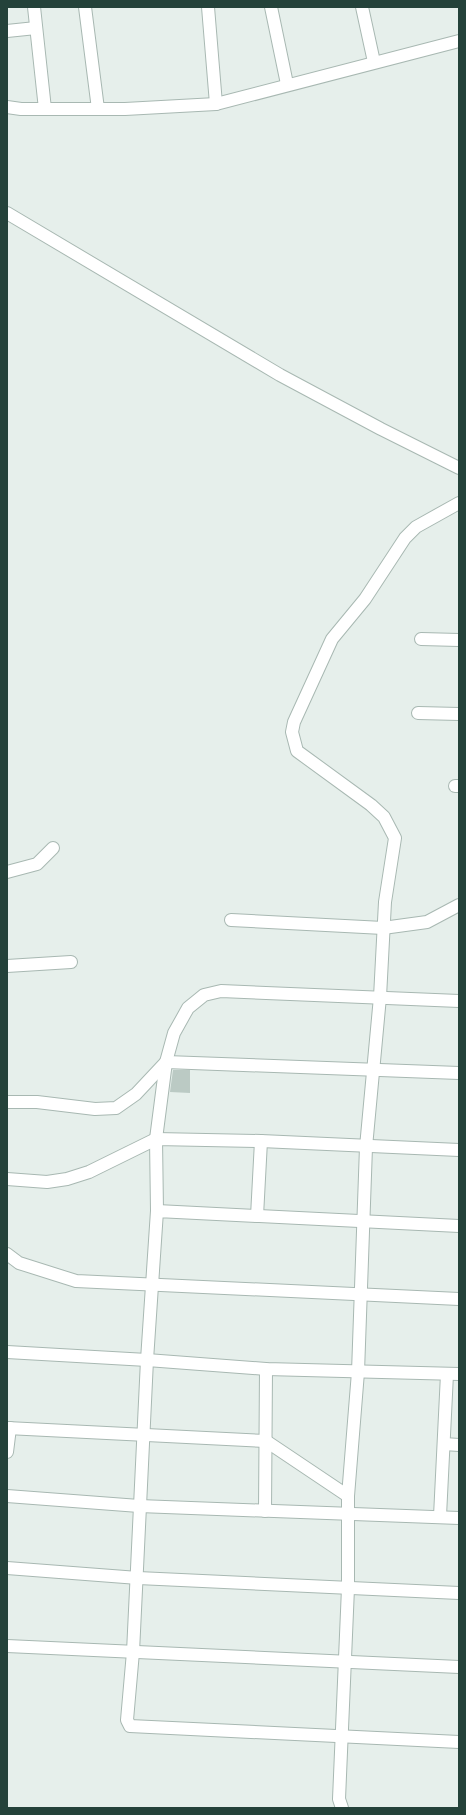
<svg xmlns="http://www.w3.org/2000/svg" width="466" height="1815" font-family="'DM Sans',sans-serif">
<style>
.building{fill:#bbcac4}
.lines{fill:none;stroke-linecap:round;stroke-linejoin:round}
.minor-casing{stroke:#a8b8b2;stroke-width:14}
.minor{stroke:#fff;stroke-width:12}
</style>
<rect width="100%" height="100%" fill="#e6efeb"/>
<!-- building -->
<path class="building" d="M173,1070H190V1093L170,1092Z"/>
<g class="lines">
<defs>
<g id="minor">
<path d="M34,7L45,109"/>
<path d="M85,7L98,109"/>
<path d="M208,7L216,104"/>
<path d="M271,7L287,84"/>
<path d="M362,7L374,62"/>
<path d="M7,31L36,28"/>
<path d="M7,107L21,109H125L216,104L459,41"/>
<path d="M7,213L280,375L381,429L459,468"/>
<path d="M421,639L459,640"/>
<path d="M418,713L459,714"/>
<path d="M455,786H459"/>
<path d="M7,872L37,864L53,848"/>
<path d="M231,920L383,928L427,922L459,905"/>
<path d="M7,966L71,962"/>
<path d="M7,1102H37L95,1109L116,1108L136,1094L166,1062L459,1073"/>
<path d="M7,1179L47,1182L67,1179L89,1172L156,1139L261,1141L459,1150"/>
<path d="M157,1211L156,1139L166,1062L174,1033L188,1008L204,995L221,991L459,1001"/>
<path d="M257,1216L261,1141"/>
<path d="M459,1226L157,1211L147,1360L133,1652L127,1720L130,1726L459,1742"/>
<path d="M7,1254L19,1263L76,1281L459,1299"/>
<path d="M7,1352L147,1360L266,1369L459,1374"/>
<path d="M7,1428L266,1441L348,1496"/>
<path d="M444,1444L459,1445"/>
<path d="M7,1452L10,1428"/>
<path d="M7,1496L139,1506L459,1518"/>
<path d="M265,1511L266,1369"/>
<path d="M440,1516L447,1374"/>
<path d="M7,1568L138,1578L459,1593"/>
<path d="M7,1646L459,1667"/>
<path d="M342,1808L339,1799L348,1588V1496L358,1372L366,1147L380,997L385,902L395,838L384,817L371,805L297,751L292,732L294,722L332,639L365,599L405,538L416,527L459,503"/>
</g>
</defs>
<!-- minor casing -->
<use href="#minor" class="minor-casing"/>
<!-- minor -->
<use href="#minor" class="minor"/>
</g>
<!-- border -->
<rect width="466" height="1815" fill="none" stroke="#24423a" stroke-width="16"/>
</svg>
